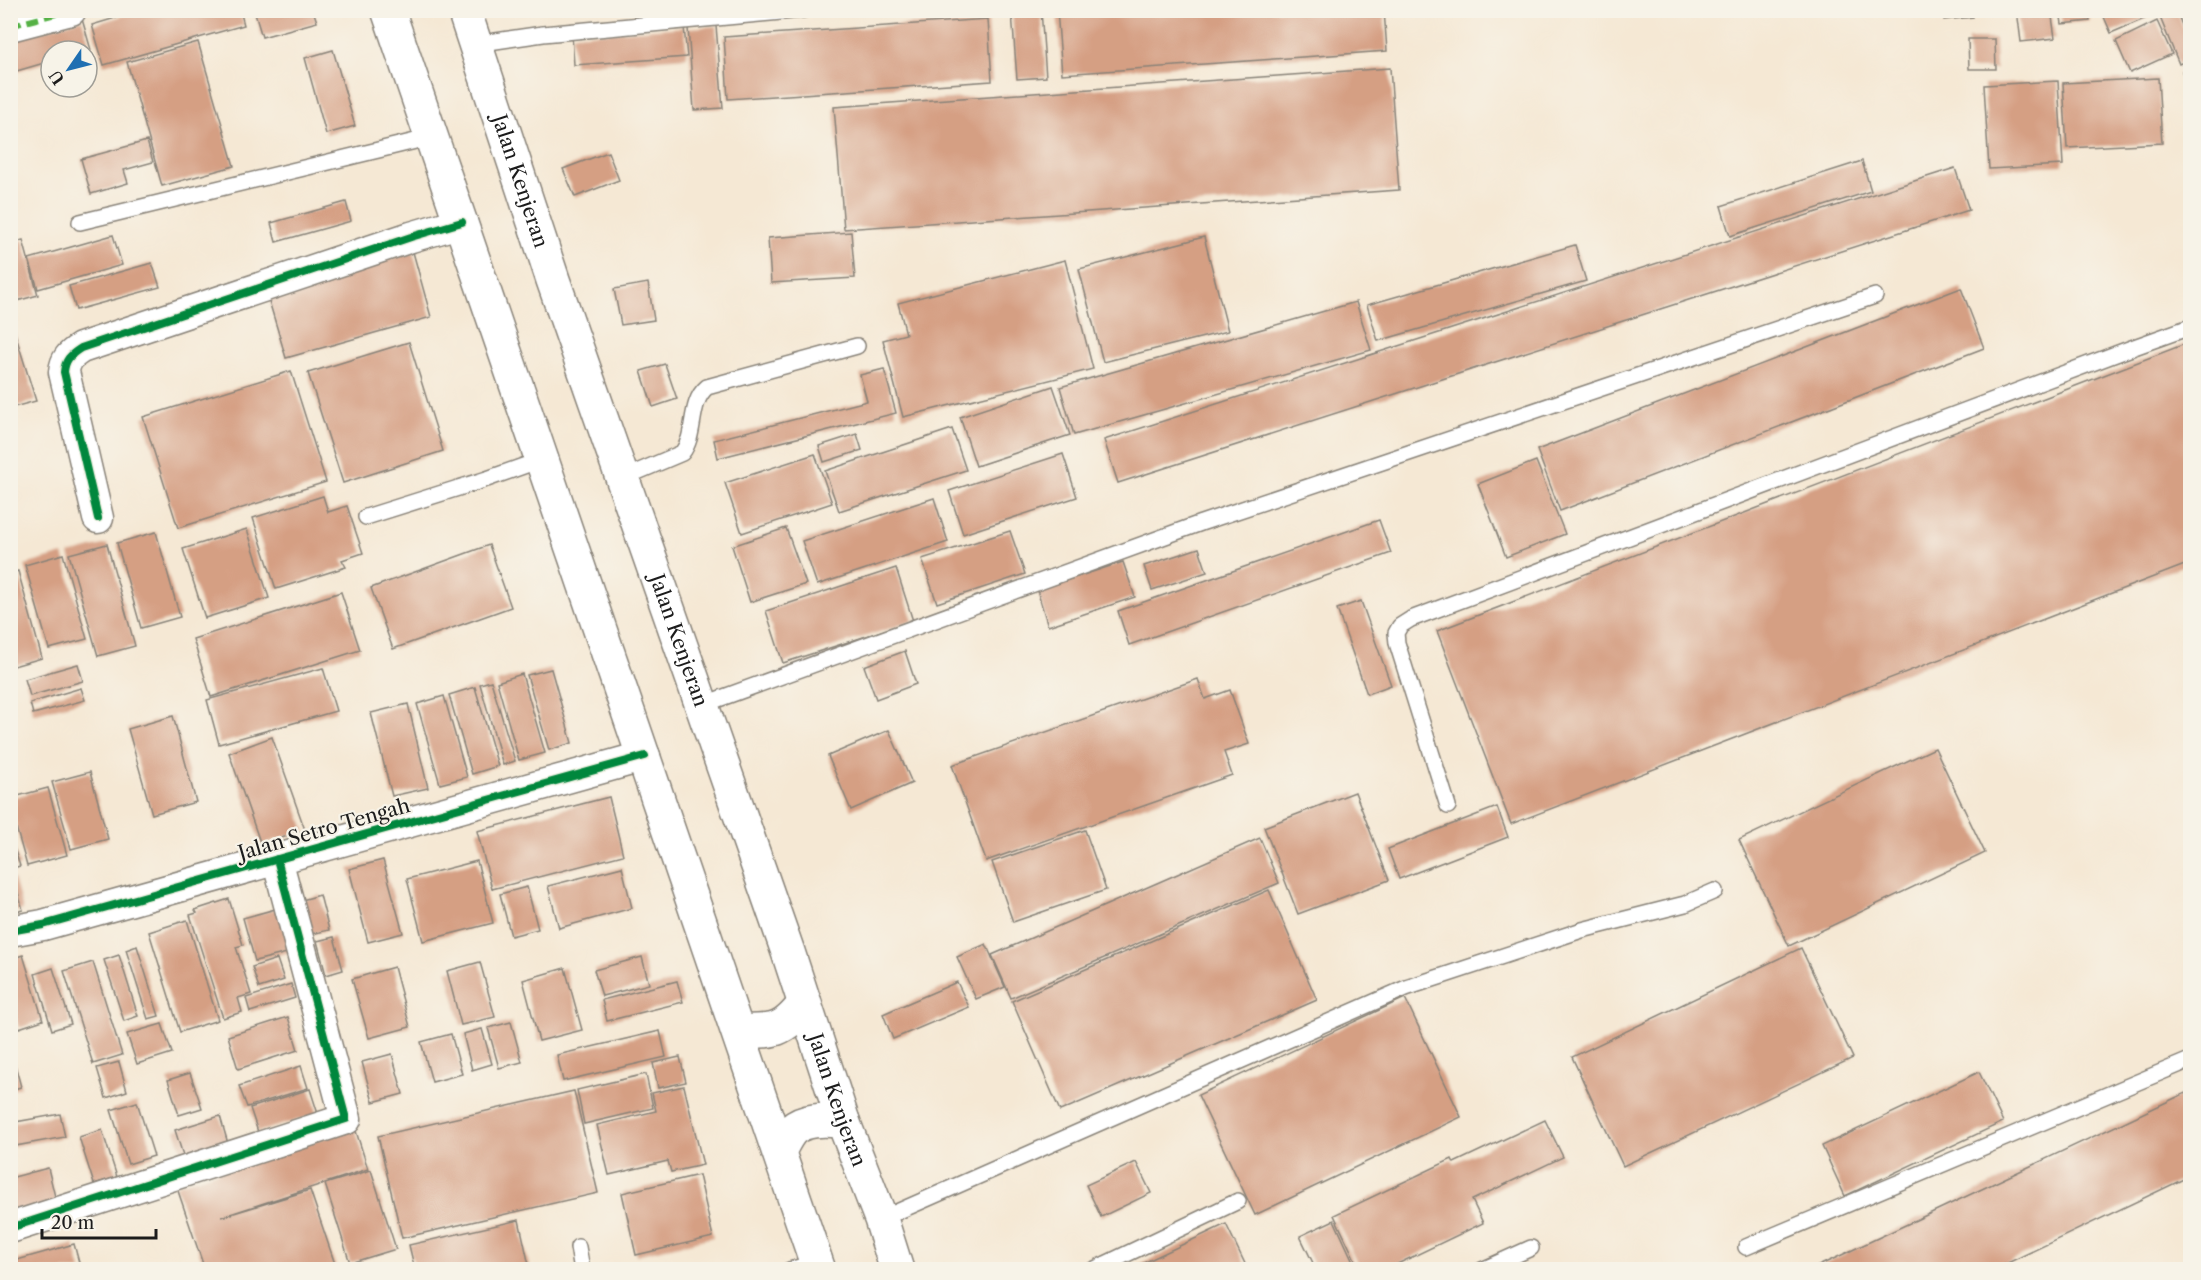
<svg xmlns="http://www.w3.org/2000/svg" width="2201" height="1280" font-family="'Libre Caslon Text',serif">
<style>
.building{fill:#d59f83}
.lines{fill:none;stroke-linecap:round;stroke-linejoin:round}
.lane-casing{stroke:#888278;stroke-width:18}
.street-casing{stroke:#888278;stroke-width:33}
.primary-casing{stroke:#888278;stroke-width:36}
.lane{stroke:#fff;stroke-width:15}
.street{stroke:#fff;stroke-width:30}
.primary{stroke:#fff;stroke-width:33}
.quiet{stroke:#55b145;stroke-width:6;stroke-dasharray:12 6;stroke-linecap:butt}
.cycleway-casing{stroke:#f7f3e8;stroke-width:11}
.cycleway{stroke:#00873e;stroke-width:8}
.labels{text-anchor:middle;stroke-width:4.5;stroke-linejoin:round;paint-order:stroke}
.street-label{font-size:20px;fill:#1c1c1c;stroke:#f7f3e8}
</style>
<rect width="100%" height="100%" fill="#f7f3e8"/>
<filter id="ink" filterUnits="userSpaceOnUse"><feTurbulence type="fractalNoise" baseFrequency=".0167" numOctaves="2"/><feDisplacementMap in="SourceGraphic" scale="12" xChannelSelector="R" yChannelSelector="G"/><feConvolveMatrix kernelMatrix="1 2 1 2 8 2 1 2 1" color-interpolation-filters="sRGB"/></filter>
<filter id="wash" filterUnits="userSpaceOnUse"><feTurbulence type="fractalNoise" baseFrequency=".008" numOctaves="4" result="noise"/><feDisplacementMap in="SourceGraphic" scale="24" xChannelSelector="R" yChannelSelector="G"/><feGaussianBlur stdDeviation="1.35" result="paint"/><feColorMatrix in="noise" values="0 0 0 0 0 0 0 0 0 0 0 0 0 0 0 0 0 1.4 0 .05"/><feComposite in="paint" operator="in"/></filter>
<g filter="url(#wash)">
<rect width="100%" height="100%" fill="#f5e8d4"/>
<g id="blocks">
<!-- building -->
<g class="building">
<path d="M142,10H240L244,25L104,65L92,25Z"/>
<path d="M254,10H313L317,22L262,37Z"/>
<path d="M1041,10L1046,77L1017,79L1012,13Z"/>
<path d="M1057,10H1384L1387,51L1062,74Z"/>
<path d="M1943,10H1973V17L1944,20Z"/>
<path d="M2017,10H2051L2055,38L2021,42Z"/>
<path d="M2060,10H2088L2090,21L2062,24Z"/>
<path d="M2101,10H2148L2151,16L2111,33Z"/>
<path d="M2157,10H2176L2186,35L2190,33V59L2179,64Z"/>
<path d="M82,19L91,50L51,51V61L10,73V40Z"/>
<path d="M988,19L992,81L728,99L724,37Z"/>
<path d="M2157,21L2172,54L2130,73L2116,41Z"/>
<path d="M716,26L723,108L694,110L688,28Z"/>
<path d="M684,27L687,57L574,65L572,35Z"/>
<path d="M1968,39H1995L1996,69H1969Z"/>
<path d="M198,42L234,166L162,186L127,62Z"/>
<path d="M333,50L355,126L326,134L305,58Z"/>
<path d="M1390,68L1399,190L844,229L834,107Z"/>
<path d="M2190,69V103L2182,71Z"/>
<path d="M2158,78L2162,143L2067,148L2063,83Z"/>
<path d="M2058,81L2063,165L1989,169L1984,85Z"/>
<path d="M147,141L153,162L124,170L128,183L91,194L81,159Z"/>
<path d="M608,152L619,180L575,197L563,169Z"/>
<path d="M1862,161L1871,191L1730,236L1721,206Z"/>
<path d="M1955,168L1969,210L1118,483L1104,440Z"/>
<path d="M346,202L351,221L276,242L271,223Z"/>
<path d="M851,232L855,278L771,283L768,238Z"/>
<path d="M113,235L122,265L38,289L29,259Z"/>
<path d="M1204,237L1228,331L1103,362L1079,269Z"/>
<path d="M23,240L38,295L10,303V244Z"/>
<path d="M1575,245L1586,281L1378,341L1367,305Z"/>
<path d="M413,252L431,317L286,358L267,294Z"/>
<path d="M1065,260L1093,369L903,417L883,340L906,334L898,303Z"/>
<path d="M152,263L160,287L76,310L69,286Z"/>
<path d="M648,283L654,320L621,325L614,289Z"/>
<path d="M1961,288L1984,348L1560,511L1537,450Z"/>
<path d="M1356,302L1371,350L1074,435L1060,387Z"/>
<path d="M10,317L36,401L10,408Z"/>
<path d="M409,342L443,451L343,483L308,373Z"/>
<path d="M2190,342V563L1511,824L1437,631Z"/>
<path d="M665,364L677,399L653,407L641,371Z"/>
<path d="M884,369L896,413L718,458L714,440L867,401L860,375Z"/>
<path d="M291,371L326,482L178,528L143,417Z"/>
<path d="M1053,386L1070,435L976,466L960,417Z"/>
<path d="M952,429L966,470L839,511L825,471Z"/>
<path d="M857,434L862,450L824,462L819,446Z"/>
<path d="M815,454L832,503L742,533L725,483Z"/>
<path d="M1063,454L1077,497L963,534L949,491Z"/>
<path d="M1536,461L1565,534L1506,557L1478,484Z"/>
<path d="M323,496L328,512L347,506L363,553L342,560L346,567L276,589L253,518Z"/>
<path d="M934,498L948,542L817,585L802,541Z"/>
<path d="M1379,520L1391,553L1129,645L1118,611Z"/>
<path d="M786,528L806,584L750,602L732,546Z"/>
<path d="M247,529L269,598L205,618L183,549Z"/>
<path d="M1010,531L1025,574L937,603L922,559Z"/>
<path d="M156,532L180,617L141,628L117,543Z"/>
<path d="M107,544L135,646L98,656L69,554Z"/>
<path d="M489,545L511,607L393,649L371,588Z"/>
<path d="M1199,548L1207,572L1152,590L1144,566Z"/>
<path d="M63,554L87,639L49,649L25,565Z"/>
<path d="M1123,562L1135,597L1048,626L1037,590Z"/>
<path d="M896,568L913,621L783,663L766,611Z"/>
<path d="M18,571L42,658L10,667V573Z"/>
<path d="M341,592L360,650L211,697L193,639Z"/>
<path d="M1361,601L1391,685L1367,694L1337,609Z"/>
<path d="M905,651L916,684L876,699L864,666Z"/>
<path d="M78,664L83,681L30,696L25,679Z"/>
<path d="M323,668L336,711L219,744L207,700Z"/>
<path d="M551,669L572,743L549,750L527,675Z"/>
<path d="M522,674L545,753L519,760L497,682Z"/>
<path d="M1198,679L1205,699L1230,690L1249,744L1224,752L1232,775L986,861L952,765Z"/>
<path d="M491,681L515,761L503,765L480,684Z"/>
<path d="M475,687L498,766L472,774L449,695Z"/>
<path d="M81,688L85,700L33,714L30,703Z"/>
<path d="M444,696L467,777L440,784L417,704Z"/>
<path d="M408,704L428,788L392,796L371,713Z"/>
<path d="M173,716L196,802L152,814L128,729Z"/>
<path d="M889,730L912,783L851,810L828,756Z"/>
<path d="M272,737L305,830L261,845L229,753Z"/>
<path d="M1935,748L1985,853L1789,946L1739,840Z"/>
<path d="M90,772L108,839L71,849L52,782Z"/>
<path d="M48,788L67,855L27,866L10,806V798Z"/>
<path d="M1355,792L1389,880L1298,914L1264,827Z"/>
<path d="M609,797L623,855L492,889L477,831Z"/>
<path d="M1497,807L1508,837L1399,879L1388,849Z"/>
<path d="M1085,830L1106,890L1013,922L992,862Z"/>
<path d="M10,836L20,866L10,869Z"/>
<path d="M1260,838L1279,883L1011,998L992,955Z"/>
<path d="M383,860L403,933L368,942L349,869Z"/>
<path d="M477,861L493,923L423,941L407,879Z"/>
<path d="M622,867L632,908L559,928L548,886Z"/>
<path d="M14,879L23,910L10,913V880Z"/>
<path d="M527,887L538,929L511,936L500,894Z"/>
<path d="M1269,890L1317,1000L1060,1111L1012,1001Z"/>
<path d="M320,895L329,930L311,934L302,900Z"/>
<path d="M229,899L243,945L236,947L251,994L238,998L242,1012L223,1018L190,915L197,913L195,910Z"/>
<path d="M279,908L291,952L255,961L243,918Z"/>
<path d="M187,920L218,1020L180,1032L149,932Z"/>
<path d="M334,937L343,970L326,975L317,941Z"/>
<path d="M986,944L1005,987L976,999L957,957Z"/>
<path d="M137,946L159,1016L148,1019L126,950Z"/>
<path d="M1801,948L1853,1058L1623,1166L1572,1057Z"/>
<path d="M23,955L43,1020L19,1028L10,1002V959Z"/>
<path d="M119,955L138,1016L124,1021L104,960Z"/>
<path d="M642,957L649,984L602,996L594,970Z"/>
<path d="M277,959L284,980L259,988L252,967Z"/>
<path d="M93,962L122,1055L93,1064L64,971Z"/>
<path d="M480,962L495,1017L461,1025L447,971Z"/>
<path d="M394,967L410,1027L369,1038L352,979Z"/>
<path d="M53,968L71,1024L52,1030L35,974Z"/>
<path d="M565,968L582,1030L539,1041L523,980Z"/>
<path d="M677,981L683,1002L607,1021L602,1000Z"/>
<path d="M957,982L969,1007L893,1039L883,1014Z"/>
<path d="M291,984L295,998L250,1012L246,998Z"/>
<path d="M1405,998L1461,1117L1255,1215L1198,1095Z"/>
<path d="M288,1017L298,1050L238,1069L228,1036Z"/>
<path d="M511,1022L522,1062L499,1068L488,1028Z"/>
<path d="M162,1024L172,1053L137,1064L127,1034Z"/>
<path d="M482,1029L492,1064L472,1070L463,1034Z"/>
<path d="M660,1031L666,1057L563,1081L557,1055Z"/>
<path d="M451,1034L462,1074L432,1082L421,1042Z"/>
<path d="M392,1054L403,1094L373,1102L362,1062Z"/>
<path d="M680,1057L686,1082L658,1088L653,1063Z"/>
<path d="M14,1061L21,1087L10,1090V1062Z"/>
<path d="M119,1062L127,1091L106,1098L97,1068Z"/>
<path d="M301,1066L308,1088L247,1107L239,1086Z"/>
<path d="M1979,1072L2003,1122L1845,1196L1822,1146Z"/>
<path d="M190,1073L202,1108L179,1115L168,1080Z"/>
<path d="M646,1074L653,1108L584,1124L577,1090Z"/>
<path d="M684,1086L703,1165L671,1172L668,1161L609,1175L597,1125L656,1111L652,1093Z"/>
<path d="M310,1089L318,1114L258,1132L250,1108Z"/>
<path d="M574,1091L598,1193L402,1238L378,1136Z"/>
<path d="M2190,1091V1176L1993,1270H1810Z"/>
<path d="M137,1102L154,1156L128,1164L111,1110Z"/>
<path d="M60,1114L65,1137L10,1147V1123Z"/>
<path d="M220,1116L231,1154L187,1168L175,1130Z"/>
<path d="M1545,1120L1563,1157L1472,1200L1483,1223L1385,1270H1360L1334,1215L1452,1159L1454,1163Z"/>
<path d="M355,1128L368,1169L221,1217L310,1190L337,1270H205L176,1185Z"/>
<path d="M102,1130L117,1177L94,1184L79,1137Z"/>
<path d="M1136,1162L1151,1193L1101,1217L1086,1185Z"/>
<path d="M48,1168L57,1205L10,1218V1178Z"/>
<path d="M371,1170L396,1249L350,1263L325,1184Z"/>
<path d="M699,1175L713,1237L636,1255L622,1193Z"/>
<path d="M519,1220L530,1270H415L409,1245Z"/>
<path d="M1334,1220L1357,1270H1300L1313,1263L1300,1236Z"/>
<path d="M1226,1224L1248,1270H1136L1135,1267Z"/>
<path d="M74,1244L81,1270H10V1262Z"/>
</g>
</g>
</g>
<g filter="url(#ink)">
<use href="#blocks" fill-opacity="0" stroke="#888278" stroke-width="1.5"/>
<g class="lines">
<defs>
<g id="lane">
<path d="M475,44L543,34L803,10"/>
<path d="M80,222L432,137"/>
<path d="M623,478L682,453C697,434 688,403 707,387L857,346"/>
<path d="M366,517L487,479L543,459"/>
<path d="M702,705L1201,523L1875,296"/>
<path d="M1448,806L1397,643L1396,633L1400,626L1411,619L2137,346L2190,327"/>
<path d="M881,1219L1406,988L1582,930L1685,904L1715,891"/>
<path d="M578,1247L582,1270"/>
<path d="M1746,1247L2190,1060"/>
<path d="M790,1270L817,1262"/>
<path d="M1093,1270L1238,1201"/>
<path d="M1482,1270L1531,1248"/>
</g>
<g id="street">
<path d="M10,26L71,10"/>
<path d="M98,518L64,372C65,360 70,355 81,348L411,237L462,222"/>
<path d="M10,931L43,925L645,756"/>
<path d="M10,1228L346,1119L277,859"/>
</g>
<g id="primary">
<path d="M388,10L819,1270"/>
<path id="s1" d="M464,10L553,280L788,952L843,1121L881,1219L897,1270"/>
<path d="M738,1031C774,1032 783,1032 805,1003"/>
<path d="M779,1151C783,1144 787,1135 792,1130C805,1118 826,1120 843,1121"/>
</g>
</defs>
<!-- lane casing -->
<use href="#lane" class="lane-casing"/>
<!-- street casing -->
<use href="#street" class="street-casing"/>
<!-- primary casing -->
<use href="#primary" class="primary-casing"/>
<!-- lane -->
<use href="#lane" class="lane"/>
<!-- street -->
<use href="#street" class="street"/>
<!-- primary -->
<use href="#primary" class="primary"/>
<!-- quiet -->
<path class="quiet" d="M10,26L71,10"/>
<defs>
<g id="cycleway">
<path d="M98,518L64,372C65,360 70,355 81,348L411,237L462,222"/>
<path d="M10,931L43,925L645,756"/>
<path d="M10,1228L346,1119L277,859"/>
</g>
</defs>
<!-- cycleway casing -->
<use href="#cycleway" class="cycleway-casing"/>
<!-- cycleway -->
<use href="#cycleway" class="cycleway"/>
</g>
</g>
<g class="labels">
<!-- street labels -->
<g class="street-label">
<text dy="7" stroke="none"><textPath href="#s1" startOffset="180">Jalan Kenjeran</textPath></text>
<text dy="7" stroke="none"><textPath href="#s1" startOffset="666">Jalan Kenjeran</textPath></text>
<text transform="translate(324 829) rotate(-16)" y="7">Jalan Setro Tengah</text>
<text dy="7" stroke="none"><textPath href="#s1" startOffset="1152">Jalan Kenjeran</textPath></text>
</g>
</g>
<!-- margin -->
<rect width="2201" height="1280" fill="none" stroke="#f7f3e8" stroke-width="36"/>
<!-- north arrow -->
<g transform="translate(69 69) rotate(235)"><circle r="28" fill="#f7f3e8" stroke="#9f9d96" stroke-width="1.5"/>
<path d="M0-4.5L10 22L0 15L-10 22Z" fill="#1f6fb2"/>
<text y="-9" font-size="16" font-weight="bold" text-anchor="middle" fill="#1c1c1c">U</text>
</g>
<!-- scale -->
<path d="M42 1229v9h114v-9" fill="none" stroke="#1c1c1c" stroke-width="3"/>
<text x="51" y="1229" font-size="18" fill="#1c1c1c" stroke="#f7f3e8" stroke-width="4.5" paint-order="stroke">20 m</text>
</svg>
